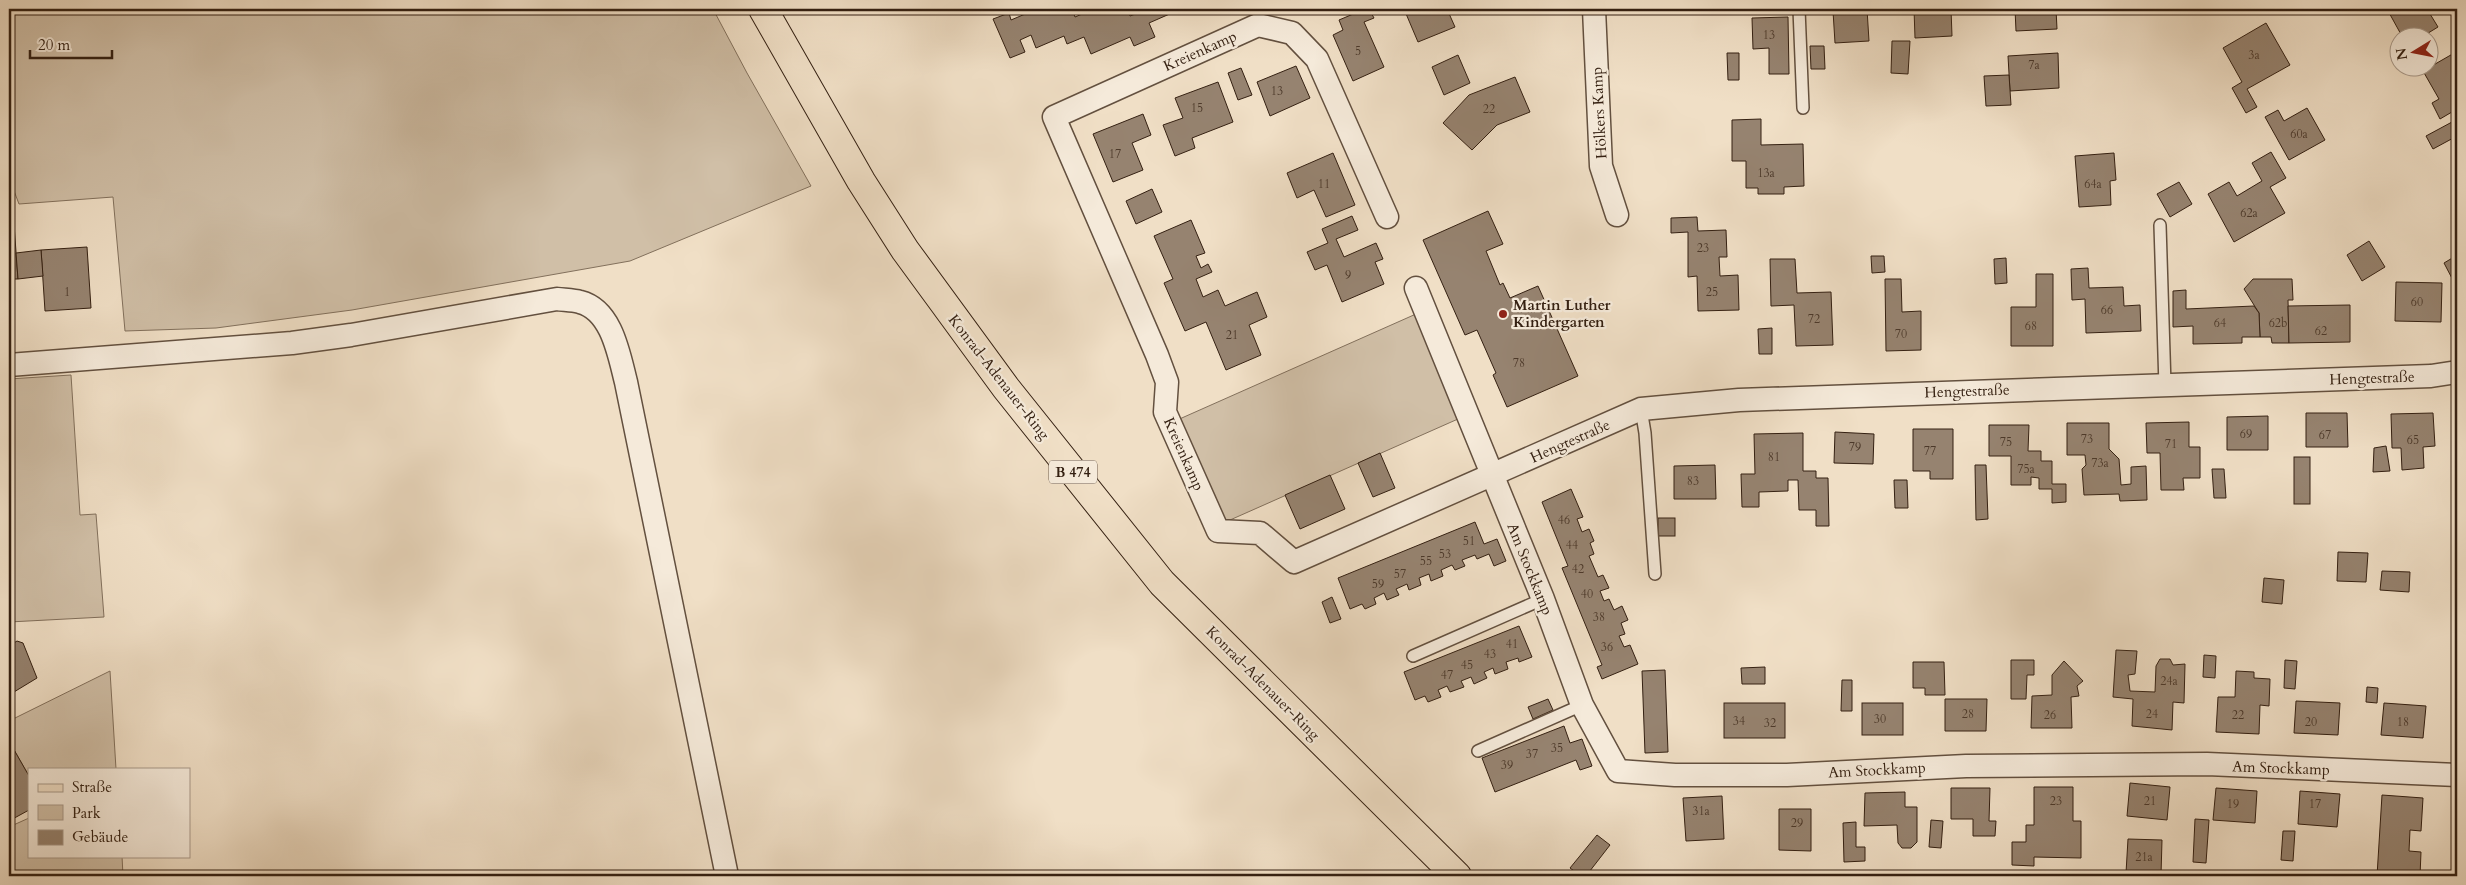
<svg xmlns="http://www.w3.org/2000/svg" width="2466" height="885" font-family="Cardo,serif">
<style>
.green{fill:#d0bfa7;stroke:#82705c}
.building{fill:#968370;stroke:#342012}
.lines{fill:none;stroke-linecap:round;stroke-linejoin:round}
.service-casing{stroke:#63503f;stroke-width:14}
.minor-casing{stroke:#63503f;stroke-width:25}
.primary-casing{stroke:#342012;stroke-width:30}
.service{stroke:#f5eada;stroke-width:11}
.minor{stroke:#f5eada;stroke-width:22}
.primary{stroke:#f0dfc6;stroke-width:28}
.poi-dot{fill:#8f2418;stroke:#f5eada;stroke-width:2}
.labels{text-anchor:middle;stroke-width:4.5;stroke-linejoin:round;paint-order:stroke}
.number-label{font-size:12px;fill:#4c392a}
.shield{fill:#f5eada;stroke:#6e5d4e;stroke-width:1}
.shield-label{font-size:14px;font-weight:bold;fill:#342012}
.street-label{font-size:15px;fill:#342012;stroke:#f5eada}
.poi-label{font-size:15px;font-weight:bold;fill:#342012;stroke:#f5eada;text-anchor:start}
</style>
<rect width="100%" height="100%" fill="#f0dfc6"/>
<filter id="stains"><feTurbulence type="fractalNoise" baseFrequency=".004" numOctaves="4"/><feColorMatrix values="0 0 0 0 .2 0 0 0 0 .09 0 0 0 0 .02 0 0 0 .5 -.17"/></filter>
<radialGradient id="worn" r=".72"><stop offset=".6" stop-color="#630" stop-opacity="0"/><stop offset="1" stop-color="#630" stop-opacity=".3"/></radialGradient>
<!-- green -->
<g class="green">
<path d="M9,9H713L747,73L811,186L630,261L352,310L216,328L125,331L113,197L19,204L11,183H9Z"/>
<path d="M1425,310L1467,415L1221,524L1175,421Z"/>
<path d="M71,375L80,515L96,514L104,617L9,622V379Z"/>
<path d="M110,671L116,769H29V776L9,741V721Z"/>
<path d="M29,818V856H122L123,876H9V827Z"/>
</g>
<!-- building -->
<g class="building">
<path d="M1037,9H1072L1075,17L1094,9H1127L1130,16L1143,11L1142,9H1181L1149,23L1155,37L1134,46L1130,37L1091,54L1084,37L1067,44L1064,36L1036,48L1031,35L1020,40L1025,52L1010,58L993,19L1009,13L1011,20Z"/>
<path d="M1365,9H1369L1374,18L1364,22L1384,67L1353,81L1333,35L1343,30L1339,20Z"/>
<path d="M1404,9H1447L1455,27L1418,42Z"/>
<path d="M1867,9L1869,41L1835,43L1833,11Z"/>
<path d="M1914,9H1951L1952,36L1915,38Z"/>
<path d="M2015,9H2056L2057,29L2016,31Z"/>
<path d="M2387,9H2427L2438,27L2420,38H2403Z"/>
<path d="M1788,17L1789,74H1769V48L1753,49L1752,18Z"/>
<path d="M2266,23L2290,65L2247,89L2257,107L2246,113L2232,88L2242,82L2223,48Z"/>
<path d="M1892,41H1910L1908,74L1891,73Z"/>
<path d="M1810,46H1824L1825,69H1811Z"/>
<path d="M2456,52L2457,109L2440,119L2432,103L2439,99L2423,71Z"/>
<path d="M1727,53H1739V80H1728Z"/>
<path d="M2058,53L2059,88L2010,91L2008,56Z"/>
<path d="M1458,55L1470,83L1444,95L1432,67Z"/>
<path d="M1296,66L1310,98L1270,116L1257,82Z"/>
<path d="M1241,68L1252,95L1238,100L1228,73Z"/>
<path d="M2009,75L2011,105L1986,106L1984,76Z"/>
<path d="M1515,77L1530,112L1497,125L1472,150L1443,123L1469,95Z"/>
<path d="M1218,82L1233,122L1192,138L1195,148L1175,156L1163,125L1183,118L1175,98Z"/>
<path d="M2307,108L2325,140L2289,160L2265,117L2278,110L2284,121Z"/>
<path d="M1143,114L1151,135L1132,143L1143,170L1113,182L1093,134Z"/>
<path d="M1761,119V145L1803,144L1804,186L1784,187V194H1758V188H1746V161H1732V120Z"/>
<path d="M2452,122L2457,136L2433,149L2426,136Z"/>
<path d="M2271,152L2286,178L2270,187L2285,213L2234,242L2208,194L2229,182L2237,196L2262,181L2252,163Z"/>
<path d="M1333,153L1355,205L1326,217L1314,190L1297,198L1287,173Z"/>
<path d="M2114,153L2116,180L2110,181L2111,205L2079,207L2075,156Z"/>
<path d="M2179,182L2192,204L2170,217L2157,194Z"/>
<path d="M1152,189L1162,212L1136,224L1126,201Z"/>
<path d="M9,197H12L18,279H9Z"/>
<path d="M1488,211L1503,244L1486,251L1500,285L1503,283L1510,298L1538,286L1578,376L1507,407L1493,375L1496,373L1477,330L1465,335L1423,240Z"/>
<path d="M1352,216L1358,230L1336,239L1344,257L1376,243L1383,259L1375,262L1384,284L1342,302L1327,265L1315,270L1307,252L1328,243L1322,229Z"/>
<path d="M1697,217L1698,231L1726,230L1727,257H1719L1720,276L1738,275L1739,310L1698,311L1697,276L1688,277V232L1671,233V218Z"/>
<path d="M1191,220L1205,253L1196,256L1201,268L1208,264L1212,272L1196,279L1203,297L1218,290L1225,306L1257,292L1267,317L1249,325L1261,355L1226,370L1206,322L1185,331L1164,283L1173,279L1154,236Z"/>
<path d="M2369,241L2385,267L2362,281L2347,255Z"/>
<path d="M87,247L91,308L45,311L41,250Z"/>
<path d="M41,250L43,276L18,279L16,253Z"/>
<path d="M1871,256H1884L1885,272L1872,273Z"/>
<path d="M2454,257L2457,263L2456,292V286L2444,263Z"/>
<path d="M2006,258L2007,283L1995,284L1994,259Z"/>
<path d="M1770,259H1795L1797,293L1831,292L1833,345L1796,346L1794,305L1771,306Z"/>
<path d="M2088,268L2089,288L2123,287L2124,306L2140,305L2141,331L2086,333L2085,299L2072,300L2071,269Z"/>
<path d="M2036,274H2053V346H2011V307H2036Z"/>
<path d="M1885,279H1901L1902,312L1921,311V350L1886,351Z"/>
<path d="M2253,279H2292L2293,300H2288L2289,343H2272L2271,337H2260L2259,313L2244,289Z"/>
<path d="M2396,282L2442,283L2441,322L2395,321Z"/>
<path d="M2186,290V309L2254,306L2259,313L2260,337H2242V343L2193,344V326L2173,327V291Z"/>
<path d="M2350,305V342L2289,343L2288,306Z"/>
<path d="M1772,328V354H1759L1758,329Z"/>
<path d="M2306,413H2347L2348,447H2306Z"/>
<path d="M2433,413L2435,446L2423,447L2424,468L2402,470L2401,448H2392L2391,414Z"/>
<path d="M2268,416V450H2227V417Z"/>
<path d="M2189,422V447H2200V478H2183L2184,490H2161L2160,453H2147L2146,423Z"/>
<path d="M2067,423H2109V449L2119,459L2121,485L2131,484V467L2146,466L2147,500L2120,501L2119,494L2084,495L2082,469L2086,465L2085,455H2067Z"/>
<path d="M1989,425H2029L2028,451H2041V461H2052V484H2066V502L2052,503V489H2039V478L2031,477V485H2011V456H1989Z"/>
<path d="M1913,429H1953V479H1930V471H1913Z"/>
<path d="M1835,432L1874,434L1873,464L1834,463Z"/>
<path d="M1803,433V471H1816V478H1828L1829,526H1816V510H1799L1798,480H1788V491L1759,492V507H1742L1741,474H1755L1754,434Z"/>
<path d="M2386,446L2390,471L2373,472L2374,448Z"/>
<path d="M1380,453L1395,488L1373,497L1358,463Z"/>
<rect x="2294" y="457" width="16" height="47"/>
<path d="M1715,465L1716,499H1674V466Z"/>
<path d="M1975,465H1986L1988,519L1976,520Z"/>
<path d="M2212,469H2224L2226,498H2214Z"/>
<path d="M1330,475L1345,509L1300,529L1285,495Z"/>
<path d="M1894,480H1907L1908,508H1895Z"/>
<path d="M1571,489L1583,517L1577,519L1582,532L1589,529L1594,541L1590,543L1594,554L1589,556L1598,577L1603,575L1609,588L1600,591L1604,601L1609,599L1614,610L1622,606L1628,620L1621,623L1625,634L1619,636L1624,647L1630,645L1638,664L1602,679L1597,667L1602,665L1562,568L1568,566L1542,502Z"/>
<rect x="1658" y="518" width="17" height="18"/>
<path d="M1475,522L1484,544L1497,539L1506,561L1494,566L1489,554L1477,559L1475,555L1462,560L1465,566L1455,570L1452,565L1441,570L1443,576L1431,581L1429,574L1419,578L1421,585L1409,590L1407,584L1396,589L1399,595L1387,600L1384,593L1374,598L1376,604L1365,609L1362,604L1350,609L1338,578Z"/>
<path d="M2338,552L2368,553L2366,582L2337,581Z"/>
<path d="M2382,571L2410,572L2409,592L2380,590Z"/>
<path d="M2264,578L2284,580L2282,604L2262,602Z"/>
<path d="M1332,597L1341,619L1330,623L1322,602Z"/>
<path d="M1519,626L1532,657L1519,662L1518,658L1506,662L1508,669L1495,674L1493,668L1484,672L1487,678L1474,684L1471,677L1461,681L1464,687L1450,692L1447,686L1438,690L1441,697L1428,702L1425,696L1415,700L1404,672Z"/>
<path d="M17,641L23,643L37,678L9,695V646Z"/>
<path d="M2116,650L2137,651L2135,674L2128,675L2130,691L2155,692L2156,666L2160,659H2170L2173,665L2185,664L2184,703L2173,702L2172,730L2132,726L2133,699L2113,697Z"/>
<path d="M2204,655L2216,656L2215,678L2203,677Z"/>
<path d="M2011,660H2034V675H2027L2026,699H2011Z"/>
<path d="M2285,660L2297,661L2295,689L2284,688Z"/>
<path d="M2064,661L2083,681L2077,686L2079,696L2071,697L2072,728H2031L2032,696L2052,695V675Z"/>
<path d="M1913,662H1944L1945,695H1925V688H1913Z"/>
<path d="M1765,667V684H1742L1741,668Z"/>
<path d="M1665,670L1668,752L1645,753L1642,671Z"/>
<path d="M2236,671L2254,672V678L2270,679L2269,706L2260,705L2259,734L2216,732L2218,697H2235Z"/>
<path d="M1842,680H1852V711H1841Z"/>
<path d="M2367,687L2378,688L2377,703L2366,702Z"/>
<path d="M1548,699L1553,710L1533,719L1528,707Z"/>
<path d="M1945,699H1987L1986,731H1945Z"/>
<path d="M2296,701L2340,703L2338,735L2294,733Z"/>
<rect x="1724" y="703" width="61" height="35"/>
<rect x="1862" y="703" width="41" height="32"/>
<path d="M2384,703L2426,706L2423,738L2381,735Z"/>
<path d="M1564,726L1570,743L1582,739L1592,766L1580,770L1576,760L1495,792L1482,758Z"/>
<path d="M9,741L29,776V810L9,821Z"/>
<path d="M2130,783L2170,787L2167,820L2127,816Z"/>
<path d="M2034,787H2073V821H2081V858L2034,857V866L2012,865V842H2026V825H2034Z"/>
<path d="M1951,788H1990L1989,821H1996L1995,836H1973V819H1951Z"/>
<path d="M2216,788L2257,791L2255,823L2213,820Z"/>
<path d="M2300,791L2340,794L2337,827L2298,824Z"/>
<path d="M1905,792V807H1917V842L1911,848H1902L1898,843L1897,825L1864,826L1865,793Z"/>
<path d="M2382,795L2423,798L2421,831L2410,830L2409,851L2421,852L2420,876H2377Z"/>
<path d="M1722,796L1724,839L1686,841L1683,798Z"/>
<path d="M2457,800V834H2455Z"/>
<path d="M1779,809H1811V851L1779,850Z"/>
<path d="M2195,819L2209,820L2206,863L2193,862Z"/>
<path d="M1931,820L1943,821L1941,848L1929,847Z"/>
<path d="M1856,822V847H1865V861L1844,862L1843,823Z"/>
<path d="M2283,831H2295L2293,861L2281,860Z"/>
<path d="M1597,835L1610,845L1586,876H1581L1570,868Z"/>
<path d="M2128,839L2162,840L2161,875L2126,873Z"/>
<path d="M1729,873V876H1649V875Z"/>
</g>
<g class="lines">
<defs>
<g id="service">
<path d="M1799,9L1803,108"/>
<path d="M2160,225L2165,386"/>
<path d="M1641,409L1645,433L1655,574"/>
<path d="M1413,656L1543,599"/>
<path d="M1478,751L1582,705"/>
</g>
<g id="minor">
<path d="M1594,9L1601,166L1617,215"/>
<path d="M1387,217L1317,59L1292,33L1258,25L1054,117L1157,355L1167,382L1165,412L1218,531L1260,533L1294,562L1641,409L1739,400L2431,376L2457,372"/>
<path d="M1416,288L1543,599L1582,705L1618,771L1675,775H1787L1966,766L2207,764L2457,775"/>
<path d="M9,365L292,343L351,335L557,299C564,300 573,300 580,302C612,310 619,355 626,382L727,876"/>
</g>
<path id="primary" d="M763,9L861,181L905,250L1006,388L1162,583L1457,876"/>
</defs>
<!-- service casing -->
<use href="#service" class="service-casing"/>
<!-- minor casing -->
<use href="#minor" class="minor-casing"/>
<!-- primary casing -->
<use href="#primary" class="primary-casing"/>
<!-- service -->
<use href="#service" class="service"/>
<!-- minor -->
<use href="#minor" class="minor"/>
<!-- primary -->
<use href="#primary" class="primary"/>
</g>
<!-- markers -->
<circle class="poi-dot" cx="1503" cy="314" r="5"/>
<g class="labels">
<!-- number labels -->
<g class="number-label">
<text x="1769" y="39">13</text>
<text x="1358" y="55">5</text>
<text x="2254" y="59">3a</text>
<text x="2034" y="69">7a</text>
<text x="1277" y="95">13</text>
<text x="1197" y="112">15</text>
<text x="1489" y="113">22</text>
<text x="2299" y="138">60a</text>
<text x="1115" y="158">17</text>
<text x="1766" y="177">13a</text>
<text x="1324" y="188">11</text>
<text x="2093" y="188">64a</text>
<text x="2249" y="217">62a</text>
<text x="1703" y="252">23</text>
<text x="1348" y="279">9</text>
<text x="67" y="296">1</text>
<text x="1712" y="296">25</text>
<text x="2417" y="306">60</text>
<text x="2107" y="314">66</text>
<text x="1814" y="323">72</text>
<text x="2220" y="327">64</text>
<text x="2278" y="327">62b</text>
<text x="2031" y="330">68</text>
<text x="2321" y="335">62</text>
<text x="1901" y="338">70</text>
<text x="1232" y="339">21</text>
<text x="1519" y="367">78</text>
<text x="2246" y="438">69</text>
<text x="2325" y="439">67</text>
<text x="2087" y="443">73</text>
<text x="2413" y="444">65</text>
<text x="2006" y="446">75</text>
<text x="2171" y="448">71</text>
<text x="1855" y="451">79</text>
<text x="1930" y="455">77</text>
<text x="1774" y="461">81</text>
<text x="2100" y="467">73a</text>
<text x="2026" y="473">75a</text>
<text x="1693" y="485">83</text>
<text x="1564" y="524">46</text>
<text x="1469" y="545">51</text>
<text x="1572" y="549">44</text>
<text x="1445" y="558">53</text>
<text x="1426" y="565">55</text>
<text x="1578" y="573">42</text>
<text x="1400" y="578">57</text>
<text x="1378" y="588">59</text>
<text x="1587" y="598">40</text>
<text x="1599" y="621">38</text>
<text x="1512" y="648">41</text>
<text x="1607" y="651">36</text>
<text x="1490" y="658">43</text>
<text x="1467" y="669">45</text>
<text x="1447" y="679">47</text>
<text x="2169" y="685">24a</text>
<text x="1968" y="718">28</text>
<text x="2152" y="718">24</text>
<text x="2050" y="719">26</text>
<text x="2238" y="719">22</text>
<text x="1880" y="723">30</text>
<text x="1739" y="725">34</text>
<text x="2311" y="726">20</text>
<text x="2403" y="726">18</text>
<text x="1770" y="727">32</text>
<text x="1557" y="752">35</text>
<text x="1532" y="758">37</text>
<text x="1507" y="769">39</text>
<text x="2056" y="805">23</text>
<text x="2150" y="805">21</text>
<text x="2233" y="808">19</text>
<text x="2315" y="808">17</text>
<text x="1701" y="815">31a</text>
<text x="1797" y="827">29</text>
<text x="2144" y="861">21a</text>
</g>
<!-- shield labels -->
<rect class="shield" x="1049" y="460.5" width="48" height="23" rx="4"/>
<g class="shield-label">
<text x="1073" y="477">B 474</text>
</g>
<!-- street labels -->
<g class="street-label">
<text transform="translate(1200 51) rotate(-24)" y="5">Kreienkamp</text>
<text transform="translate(1599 113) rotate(-93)" y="5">Hölkers Kamp</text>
<text transform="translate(999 377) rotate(52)" y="5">Konrad-Adenauer-Ring</text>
<text transform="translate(2372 378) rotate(-2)" y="5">Hengtestraße</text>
<text transform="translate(1967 391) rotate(-2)" y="5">Hengtestraße</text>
<text transform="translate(1570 441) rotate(-24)" y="5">Hengtestraße</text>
<text transform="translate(1184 454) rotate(66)" y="5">Kreienkamp</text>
<text transform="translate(1530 569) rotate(68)" y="5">Am Stockkamp</text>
<text transform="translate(1263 683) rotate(45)" y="5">Konrad-Adenauer-Ring</text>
<text transform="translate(2281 768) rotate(2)" y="5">Am Stockkamp</text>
<text transform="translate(1877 770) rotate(-3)" y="5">Am Stockkamp</text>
</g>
<!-- poi labels -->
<g class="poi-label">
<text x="1513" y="310">Martin Luther<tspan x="1513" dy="17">Kindergarten</tspan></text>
</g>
</g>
<!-- margin -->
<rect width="2466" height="885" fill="none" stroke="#f0dfc6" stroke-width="30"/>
<rect x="10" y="10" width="2446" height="865" fill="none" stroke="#342012" stroke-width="2.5"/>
<rect x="15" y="15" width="2436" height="855" fill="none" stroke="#342012"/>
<!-- legend -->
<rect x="28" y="768" width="162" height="90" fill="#f5eada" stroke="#a8998a"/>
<rect x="38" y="784" width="25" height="8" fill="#f0dfc6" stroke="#a8998a"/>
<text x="72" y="792" font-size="15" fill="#342012">Straße</text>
<rect x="38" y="805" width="25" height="15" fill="#d0bfa7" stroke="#a8998a"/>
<text x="72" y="818" font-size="15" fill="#342012">Park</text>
<rect x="38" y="830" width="25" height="15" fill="#968370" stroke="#a8998a"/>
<text x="72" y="842" font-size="15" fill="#342012">Gebäude</text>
<!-- north arrow -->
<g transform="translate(2414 52) rotate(260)"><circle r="24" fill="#f5eada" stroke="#a8998a"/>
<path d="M0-4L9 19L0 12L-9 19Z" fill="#8f2418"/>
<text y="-8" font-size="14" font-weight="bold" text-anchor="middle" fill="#342012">N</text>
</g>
<!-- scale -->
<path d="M30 50v8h82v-8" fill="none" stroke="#342012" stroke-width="2.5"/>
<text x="38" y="50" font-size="15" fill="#342012" stroke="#f5eada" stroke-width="4" paint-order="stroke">20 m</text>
<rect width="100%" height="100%" filter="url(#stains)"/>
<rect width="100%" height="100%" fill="url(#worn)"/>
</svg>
